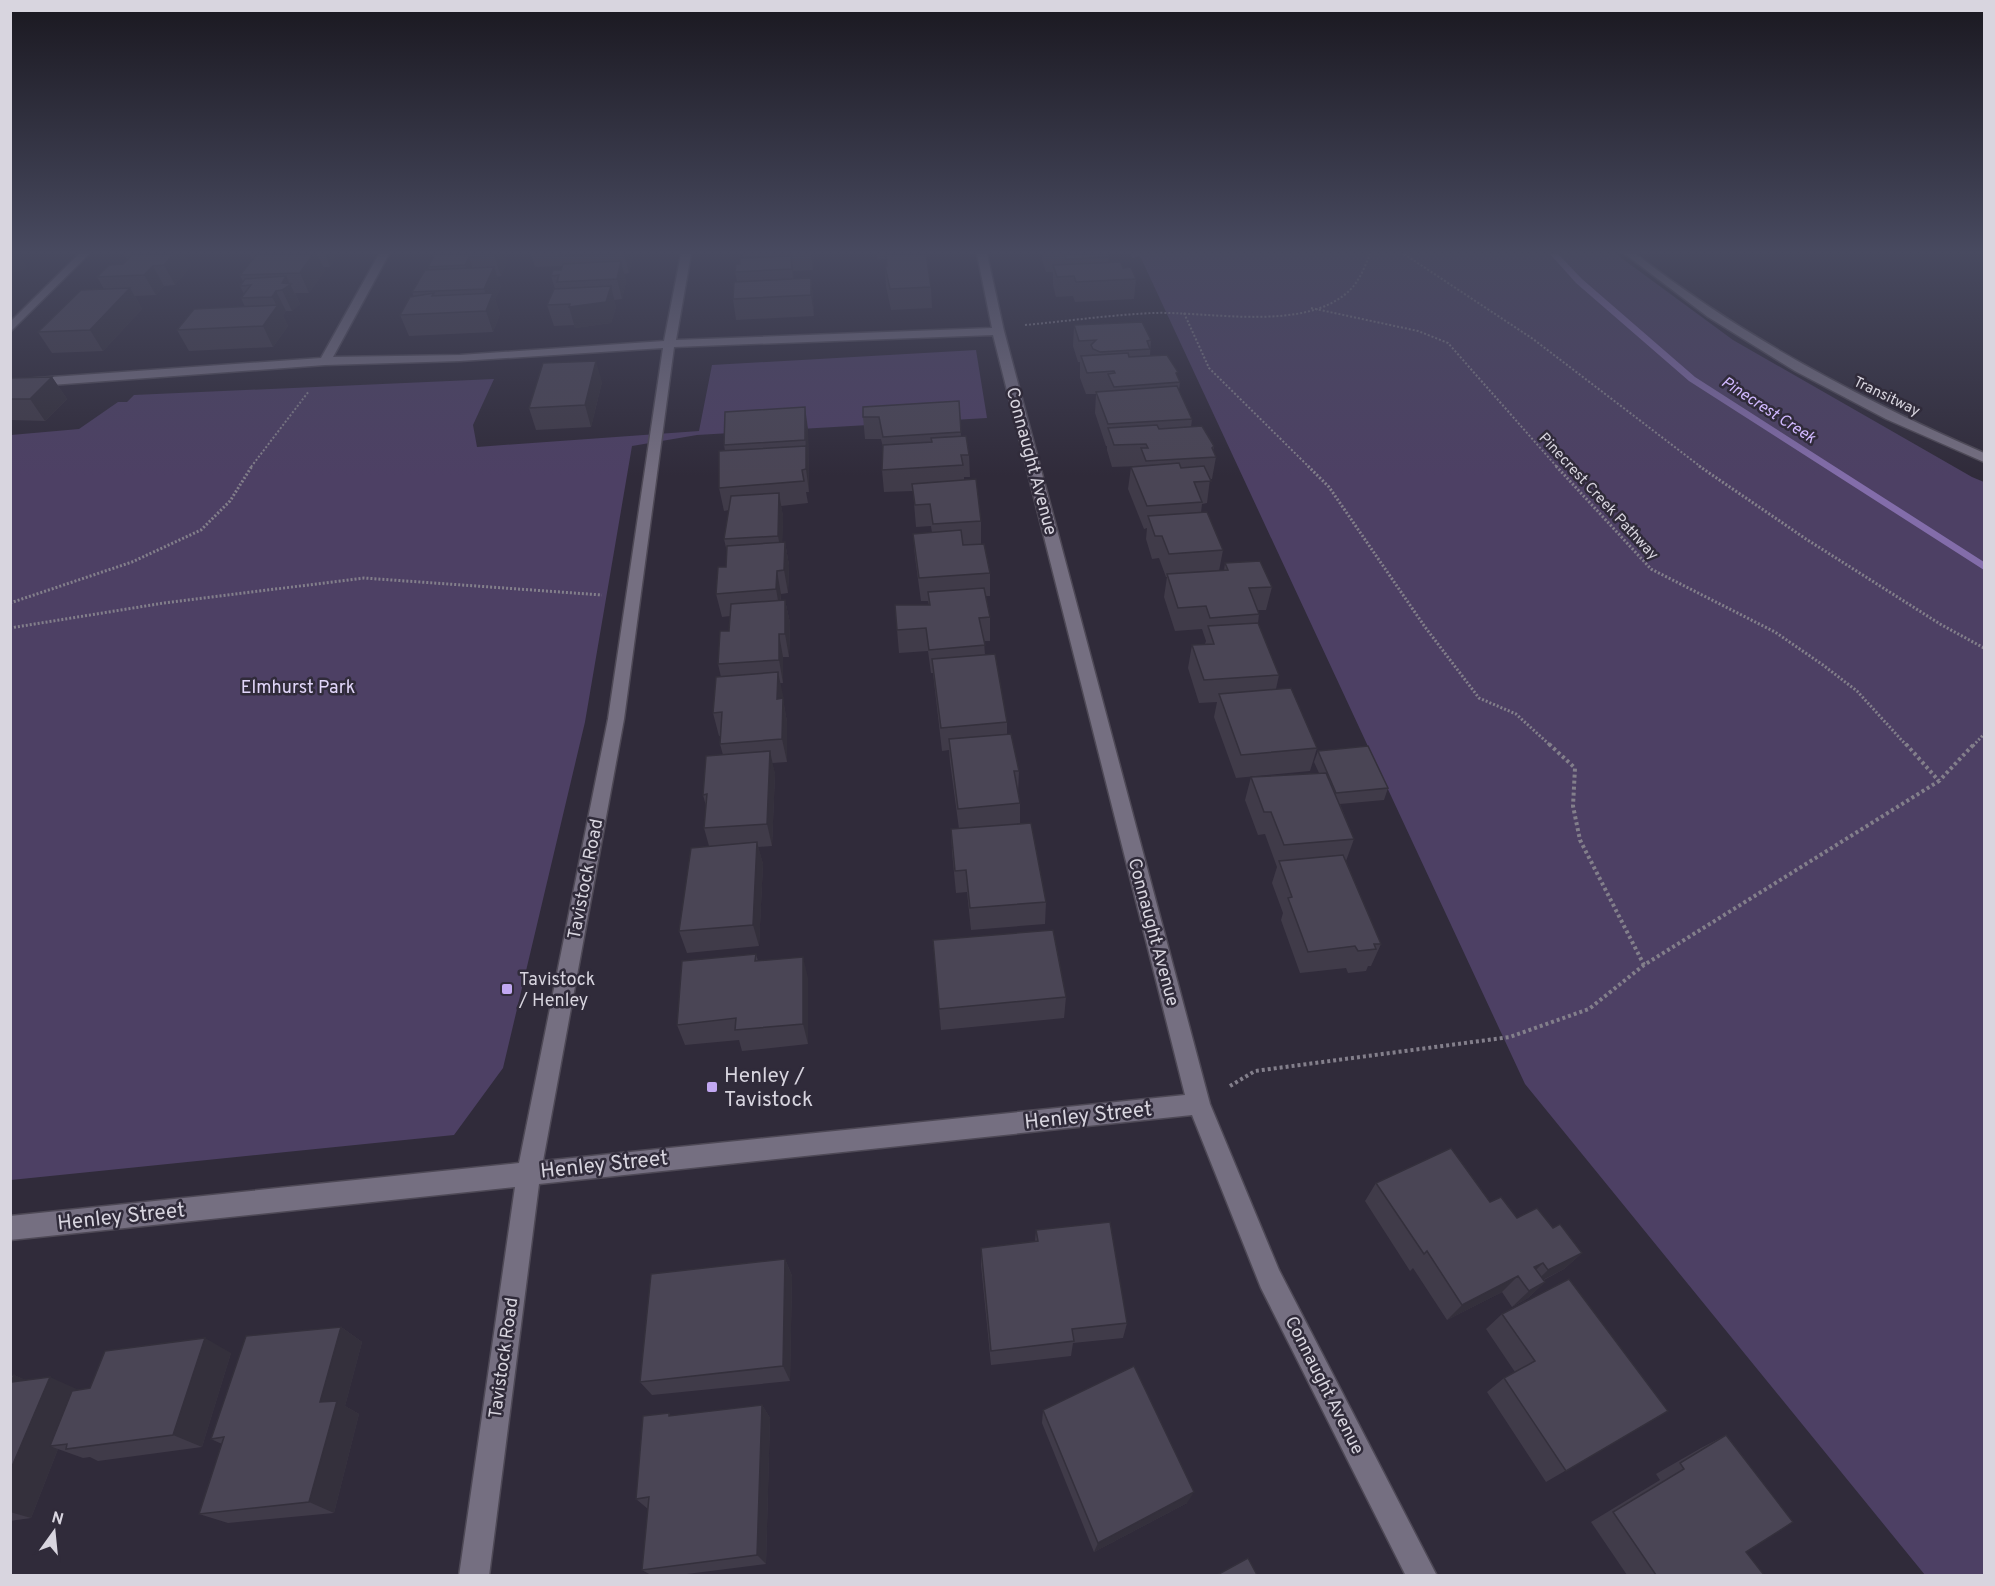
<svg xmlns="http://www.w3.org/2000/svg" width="1995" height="1586" font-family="Overpass,sans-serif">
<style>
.green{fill:#4d4064}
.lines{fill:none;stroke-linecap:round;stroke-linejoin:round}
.stream{fill:#836daa;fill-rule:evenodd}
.minor-casing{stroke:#4e4956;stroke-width:3}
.path-far2{stroke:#837f8b;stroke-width:2;stroke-dasharray:2 2;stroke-linecap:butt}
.path-far1{stroke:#837f8b;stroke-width:3;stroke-dasharray:2 2;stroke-linecap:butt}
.path{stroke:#837f8b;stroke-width:4;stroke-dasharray:3 3;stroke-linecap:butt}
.minor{fill:#756f81;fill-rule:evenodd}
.wall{fill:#403b49}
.shaded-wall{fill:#34303c}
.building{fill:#4a4555;stroke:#34303c;stroke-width:1.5}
.poi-dot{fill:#c2a8f2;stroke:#302b3a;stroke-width:2}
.labels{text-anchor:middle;stroke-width:5;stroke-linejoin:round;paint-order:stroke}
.far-street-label{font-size:15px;fill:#d8d5df;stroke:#302b3a}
.far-water-label{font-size:16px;font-style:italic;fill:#d0b8fe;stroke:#302b3a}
.street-label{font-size:18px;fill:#d8d5df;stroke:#302b3a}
.park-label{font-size:18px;fill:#e1d6f9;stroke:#302b3a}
.poi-label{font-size:18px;fill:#d8d5df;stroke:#302b3a;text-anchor:start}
.near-poi-label{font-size:21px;fill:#d8d5df;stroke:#302b3a;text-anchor:start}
.near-street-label{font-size:21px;fill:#d8d5df;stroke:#302b3a}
</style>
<rect width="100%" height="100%" fill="#302b3a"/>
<!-- green -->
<g class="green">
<path d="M1131,254H1616L1733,340L1972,477L1984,482V1575H1925L1525,1084L1140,256L1133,258Z"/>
<path d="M976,350L987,418L697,435L632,446L585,722L503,1068L454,1135L11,1180V435L79,429L118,402H127L134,395L494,379L473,425L477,447L699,431L712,365Z"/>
</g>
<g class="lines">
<!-- stream -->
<path class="stream" d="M1550,254H1558L1582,279L1695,377L1984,562V570L1689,381L1576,283Z"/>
<defs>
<g id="minor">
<path d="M79,254H89L10,332V322Z"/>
<path d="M379,254H389L333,357L460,355L664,341L681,254H691L676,340L992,328L977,254H987L1004,331L1210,1104L1279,1270L1437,1576H1406L1261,1288L1192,1115L539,1184L489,1576H459L515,1187L10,1240V1216L519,1163L608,719L663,348L460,361L325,365L10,388V380L321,358ZM993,335L1185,1095L543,1161L624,719L674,347Z"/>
<path d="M1625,254H1636C1743,337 1860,399 1984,453V462L1886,419L1795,371L1708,317Z"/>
</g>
</defs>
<!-- minor casing -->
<use href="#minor" class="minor-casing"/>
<!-- path-far2 -->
<g class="path-far2">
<path d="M1404,254L1533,339L1701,467"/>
<path d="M1311,308L1418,331L1448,343L1557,467"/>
<path d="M1184,313L1209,368L1309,467"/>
<path d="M1025,325C1068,321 1110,315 1153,313C1209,311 1306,333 1350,290C1360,280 1365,266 1370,254"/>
<path d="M251,467L309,391"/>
</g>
<!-- path-far1 -->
<g class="path-far1">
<path d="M1308,466L1329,487L1425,627L1479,698L1516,714L1551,746"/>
<path d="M1556,466L1651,569L1775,632L1823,665L1857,691L1907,746"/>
<path d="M1699,466L1806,539L1940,624L1984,648"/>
<path d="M10,603L132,562L201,530L230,501L252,466"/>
<path d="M10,628L164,603L364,578L602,595"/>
<path d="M1973,746L1984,734"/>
</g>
<!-- path -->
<g class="path">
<path d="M1549,744L1575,768L1573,806L1580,840L1644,965"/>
<path d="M1906,744L1939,781L1974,744"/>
<path d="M1230,1086L1255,1071L1510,1037L1589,1009L1644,965L1939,781"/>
</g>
<!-- minor -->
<use href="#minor" class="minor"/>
</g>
<!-- wall -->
<g class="wall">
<path d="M124,254H186L188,257L187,259L191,266L175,285L164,286L156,295L135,296L142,309L103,351L52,353L38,332L104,289L97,277L123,264L127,259Z"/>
<path d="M249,254H338L333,259L334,261L330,267H323L325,270L309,293H295L300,304L292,311H286L283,316L288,326L273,347L189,351L177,330L245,307L241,298L244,294L240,286L243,282L240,275L252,260Z"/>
<path d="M435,254H505L507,262L501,276L497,277L501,287L495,299L500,314L493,332L409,336L400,315L414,297L412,292L429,269L428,267Z"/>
<path d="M531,254H632L633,257L629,273L624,274L626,282L622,299L614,300L616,307L611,323L575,328L574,325L554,326L547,305L555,289L551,276L561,270L562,266L535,267Z"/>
<path d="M743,254H814L813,270L793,271L794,279L811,278L813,299L814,316L736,320L733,299L737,282L735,272L744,258Z"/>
<path d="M877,254H932V255L926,256L931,287L932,308L891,310L886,286L885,266H887V259L877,260Z"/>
<path d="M1042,254H1108L1109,257L1108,263L1123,268L1136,279L1134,299L1075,302L1073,296L1056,297L1053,285V272H1046L1042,260Z"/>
<path d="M1074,325L1151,340L1150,356L1177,376L1180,382L1179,390L1192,419L1191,427L1214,446L1213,451L1216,457L1212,479H1210L1207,503L1202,504L1201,513L1223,550L1219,571H1224L1225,563L1272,587L1266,610H1258L1259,614L1258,623L1279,675L1276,689L1317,748L1310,771L1236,778L1214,717L1217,702L1199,703L1188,668L1192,645L1205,644L1206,641L1202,629L1175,631L1164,597L1167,577H1166L1159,558L1152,559L1146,539L1147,528L1144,529L1128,489L1131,467L1139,466L1112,467L1107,450V446H1106L1095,413L1096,394H1086L1080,378V362H1078L1073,346Z"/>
<path d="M52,377L67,399L45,421L10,420V378Z"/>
<path d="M602,382L591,427L536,430L529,408Z"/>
<path d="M959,401L961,436L969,455L970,477H964V480L981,521V544L963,545L990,573V596H985L990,617V641H984L985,655L1007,722V734L1019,771L1018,794L1020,803V824L1046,902L1045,924L971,930L967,892L956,893L952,852L951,829H959L950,762L949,750L942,751L933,673H931L928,651L899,653L895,605H929L928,601H921L915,557L913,534L932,533L931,526L916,527L913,491L884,492L882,470L883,447L881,439H865L863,417Z"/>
<path d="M808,429L809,492H806L808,503L781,506L783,516L782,542H785L789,565L788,593L781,594V600H785L790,623L789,657H783V683H780L787,722V762L772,763L775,774L772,846L758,847L763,864L759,946L687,953L679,931L709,846L704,828L706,806L703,795L723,755L720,744V736H719L713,713L721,677L718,664L729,631L730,616L722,617L716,594L726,567L727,552L724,539L729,510L724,511L719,488L725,451L724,445Z"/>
<path d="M1318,751L1388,788L1384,800L1340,804L1354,839L1346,861L1381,944L1371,966H1368L1366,971L1348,973L1346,968L1300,973L1281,920L1283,913L1272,883L1277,867L1265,834L1258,835L1245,800L1251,777L1319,773L1314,762Z"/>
<path d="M933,940L1066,997L1064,1018L941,1030Z"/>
<path d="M756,954L758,961L808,978V1044L742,1051L739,1040L685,1045L677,1025Z"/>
<path d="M1376,1183L1490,1202L1517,1218L1553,1228L1582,1253L1564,1269L1544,1280L1545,1282L1528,1298L1512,1307L1502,1292L1447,1320L1413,1268L1410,1271L1365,1201Z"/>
<path d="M1036,1230L1127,1323L1123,1338L1073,1343L1071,1356L991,1365L981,1265V1248L1035,1241Z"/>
<path d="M785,1259L792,1276L790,1381L652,1395L640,1382Z"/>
<path d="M1502,1314L1668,1411L1546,1482L1487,1392L1504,1378L1515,1372L1486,1329Z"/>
<path d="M341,1327L362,1342L345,1406L359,1414L334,1513L228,1523L199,1514L222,1444L211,1439Z"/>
<path d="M231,1353L202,1447L98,1461L90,1457L83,1458L58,1449L31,1518L10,1521V1376L14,1375L25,1380L79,1390L90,1388Z"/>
<path d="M762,1405L770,1418L766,1564L679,1575H651L642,1570L648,1509L636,1499L669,1413L671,1416Z"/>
<path d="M1043,1410L1187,1503L1094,1552L1042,1423Z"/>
<path d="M1726,1435L1746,1552L1764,1575H1627L1591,1522L1660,1480L1656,1474L1701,1448Z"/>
</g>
<!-- shaded-wall -->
<g class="shaded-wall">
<path d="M10,254H22L20,256L27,267L22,271L10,273Z"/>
<path d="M173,254H186L188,257L187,259L191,266L175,285L164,265Z"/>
<path d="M313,254H317L325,270L309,293L300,273Z"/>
<path d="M325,254H338L333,259L334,261L330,267Z"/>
<path d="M495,254H505L507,262L501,276L494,256Z"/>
<path d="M624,254H632L633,257L629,273Z"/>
<path d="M811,254H814L813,270Z"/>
<path d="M925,254H932V255L925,257Z"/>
<path d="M791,256L794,276V289L792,269Z"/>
<path d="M469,257L476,278L472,286L465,265Z"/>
<path d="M621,261L626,282L622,299L617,279Z"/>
<path d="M153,266L164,286L156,295L144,275Z"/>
<path d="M494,267L501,287L495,299L500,314L493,332L486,311L489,304L484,289Z"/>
<path d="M286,276L300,304L292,311L282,290V283Z"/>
<path d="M811,278L813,299L814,316L811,295Z"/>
<path d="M611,286L616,307L611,323L575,328L569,307Z"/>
<path d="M130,288L142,309L103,351L90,330Z"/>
<path d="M276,291L286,311L283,316L288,326L273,347L263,326L277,306L272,297Z"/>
<path d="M596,361L602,382L591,427L585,405Z"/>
<path d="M52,377L67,399L45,421L30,399Z"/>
<path d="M805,407L808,429L809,492L806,469Z"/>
<path d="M779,493L783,516L782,559L778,536Z"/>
<path d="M785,542L789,565L788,593L784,570Z"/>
<path d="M777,571L781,594L780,612L776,589Z"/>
<path d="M785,600L790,623L789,657L785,634Z"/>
<path d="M779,634L783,657V683L779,660Z"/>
<path d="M778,672L783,695L782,722L777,699Z"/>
<path d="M783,698L787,722V762L782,739Z"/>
<path d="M770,751L775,774L772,846L767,824Z"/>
<path d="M757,842L763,864L759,946L753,925Z"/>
<path d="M803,957L808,978V1044L803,1024Z"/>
<path d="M1582,1253L1564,1269L1531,1286L1548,1270Z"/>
<path d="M785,1259L792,1276L790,1381L783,1366Z"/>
<path d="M1543,1263L1526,1280L1534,1267Z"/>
<path d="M1518,1276L1502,1292L1447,1320L1462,1305Z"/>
<path d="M1545,1282L1528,1298L1512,1307L1529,1291Z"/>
<path d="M341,1327L362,1342L345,1406L359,1414L334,1513L309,1502L320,1402Z"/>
<path d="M205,1338L231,1353L202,1447L173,1435Z"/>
<path d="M14,1375L45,1388L50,1377L81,1391L50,1446L58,1449L31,1518L10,1512L11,1382Z"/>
<path d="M762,1405L770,1418L766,1564L757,1555Z"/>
<path d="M1194,1492L1187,1503L1094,1552L1098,1543Z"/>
</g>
<!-- building -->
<g class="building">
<path d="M133,254H174L164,265L153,266L144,275L97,277L109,265L123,264Z"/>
<path d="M257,254H313L300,273L240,275Z"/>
<path d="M435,254H495L494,256L469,257L465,265L428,267Z"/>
<path d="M560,254H616L560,256Z"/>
<path d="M886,254H926L931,287L890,289L885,266H887Z"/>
<path d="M1064,254H1108L1109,257L1066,259Z"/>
<path d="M791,256L792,269L735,272L736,264H740V258Z"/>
<path d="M621,261L617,279L557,282L559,275L551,276L553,270H561L563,264Z"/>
<path d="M1121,262L1123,268L1131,267L1136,279L1076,282L1074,276L1057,277L1053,265Z"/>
<path d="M494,267L484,289L412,292L425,270Z"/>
<path d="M286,276L282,283L291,284L282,290L276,291L272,297L241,298L251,285L240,286L245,279Z"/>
<path d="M811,278V295L733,299L734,282Z"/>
<path d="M611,286L606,302L569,307L570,304L547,305L554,289Z"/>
<path d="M130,288L90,330L38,332L81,290Z"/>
<path d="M434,293L432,296L493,293L486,311L400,315L410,297Z"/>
<path d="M278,305L263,326L177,330L194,309Z"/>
<path d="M1142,322L1151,340L1147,341L1150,349L1100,352L1093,349L1091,345L1096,340L1079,341L1074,325Z"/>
<path d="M1128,353L1129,357L1167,355L1178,372L1176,373L1180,382L1114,387L1108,374L1115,373L1114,371L1087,373L1081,356Z"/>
<path d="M596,361L585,405L529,408L543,363Z"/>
<path d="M52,377L30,399H10V378Z"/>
<path d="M1177,386L1192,419L1108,424L1096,392Z"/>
<path d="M959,401L961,432L883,437L879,417H863V407Z"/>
<path d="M805,407V440L724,445L725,412Z"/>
<path d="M1157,425L1159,429L1202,426L1214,446L1212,448L1216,457L1146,461L1141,448H1148L1146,444L1114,445L1108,428Z"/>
<path d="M966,436L969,455H961L963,465L882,470L883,445L932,442L931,438Z"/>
<path d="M806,446V469L802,470L804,481L719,488V451Z"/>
<path d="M1179,463L1181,468L1204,466L1211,481L1194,482L1202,502L1147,506L1131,467Z"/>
<path d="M976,479L981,521L933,524L930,504L915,505L912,484Z"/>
<path d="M779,493L778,536L724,539L731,496Z"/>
<path d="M1207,512L1223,550L1169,554L1162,536H1155L1148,516Z"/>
<path d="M961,530L963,545L984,544L990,573L919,578L913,534Z"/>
<path d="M785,542L784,570L777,571L776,589L716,594L718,567H726L727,546Z"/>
<path d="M1260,561L1272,587L1249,588L1259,614L1210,618L1206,606L1178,608L1167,574L1228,570L1225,563Z"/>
<path d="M984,588L990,617L979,618L985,645L929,650L926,628L897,630L895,605H930L928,592Z"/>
<path d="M785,600V634H779V660L718,664L720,631H729L731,604Z"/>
<path d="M1258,623L1279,675L1204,680L1192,645L1214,644L1208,626Z"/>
<path d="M995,654L1007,722L941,728L932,659Z"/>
<path d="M778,672L777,699L783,698L782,739L720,744L722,712L713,713L716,677Z"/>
<path d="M1291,688L1317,748L1241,755L1219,694Z"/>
<path d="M1011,734L1019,771H1014L1020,803L958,809L949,739Z"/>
<path d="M1368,746L1388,788L1336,793L1318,751Z"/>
<path d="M770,751L767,824L704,828L707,794L703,795L706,756Z"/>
<path d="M1326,773L1354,839L1284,845L1271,812H1264L1251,777Z"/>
<path d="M1031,823L1046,902L970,908L966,870L955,871L951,829Z"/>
<path d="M757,842L753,925L679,931L691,848Z"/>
<path d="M1343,855L1381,944H1374L1376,949L1358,951L1355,946L1308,952L1288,898L1292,897L1279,861Z"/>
<path d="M1053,930L1066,997L939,1009L933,940Z"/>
<path d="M756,954L755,961L803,957V1024L735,1030L736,1018L677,1025L682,961Z"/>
<path d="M1451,1148L1490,1202L1501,1197L1517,1218L1537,1208L1553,1228L1560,1224L1582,1253L1548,1270L1543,1263L1534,1267L1545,1282L1529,1291L1518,1276L1462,1305L1427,1251L1424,1254L1376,1183Z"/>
<path d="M1110,1222L1127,1323L1072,1329L1074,1341L991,1351L981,1248L1038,1241L1036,1230Z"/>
<path d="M785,1259L783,1366L640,1382L651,1274Z"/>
<path d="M1569,1279L1668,1411L1566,1471L1504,1378L1535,1361L1502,1314Z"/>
<path d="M341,1327L320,1402L337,1401L309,1502L199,1514L224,1437L211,1439L246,1336Z"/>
<path d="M205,1338L173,1435L66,1449L67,1444L50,1446L72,1391L90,1388L105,1351Z"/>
<path d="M1134,1366L1194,1492L1098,1543L1043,1410Z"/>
<path d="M14,1375L11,1382L50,1377L10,1471V1376Z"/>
<path d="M762,1405L757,1555L642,1570L649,1497L636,1499L643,1416L669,1413V1416Z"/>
<path d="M1726,1435L1793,1522L1746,1552L1764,1575H1656L1613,1512L1684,1469L1680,1463Z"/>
<path d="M1248,1558L1257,1575H1217Z"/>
</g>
<!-- sky -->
<linearGradient id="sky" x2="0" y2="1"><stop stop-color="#1a1820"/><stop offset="0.53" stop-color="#484a60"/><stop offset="1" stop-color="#484a60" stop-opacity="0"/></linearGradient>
<rect width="1995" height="476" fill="url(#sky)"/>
<!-- markers -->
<g class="poi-dot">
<rect x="501" y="983" width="12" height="12" rx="3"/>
<rect x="706" y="1081" width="12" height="12" rx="3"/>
</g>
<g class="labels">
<!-- far-street labels -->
<g class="far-street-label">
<text transform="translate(1887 396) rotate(26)" y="5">Transitway</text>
<text transform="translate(1599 496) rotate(47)" y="5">Pinecrest Creek Pathway</text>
</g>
<!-- far-water labels -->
<g class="far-water-label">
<text transform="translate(1769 409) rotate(33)" y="6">Pinecrest Creek</text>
</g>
<!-- street labels -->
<g class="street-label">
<text transform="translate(1032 461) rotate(75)" y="6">Connaught Avenue</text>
<text transform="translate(585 879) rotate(-79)" y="6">Tavistock Road</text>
<text transform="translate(1154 932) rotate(75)" y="6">Connaught Avenue</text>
<text transform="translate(503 1358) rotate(-82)" y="6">Tavistock Road</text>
<text transform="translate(1325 1385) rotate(63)" y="6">Connaught Avenue</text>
</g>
<!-- park labels -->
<g class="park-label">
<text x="298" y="693">Elmhurst Park</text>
</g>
<!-- poi labels -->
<g class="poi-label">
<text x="519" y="985">Tavistock<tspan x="519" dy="21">/ Henley</tspan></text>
</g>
<!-- near-poi labels -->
<g class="near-poi-label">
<text x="724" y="1082">Henley /<tspan x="724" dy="24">Tavistock</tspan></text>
</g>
<!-- near-street labels -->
<g class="near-street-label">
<text transform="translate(1088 1115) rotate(-6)" y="7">Henley Street</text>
<text transform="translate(604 1164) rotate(-6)" y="7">Henley Street</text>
<text transform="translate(121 1216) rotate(-6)" y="7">Henley Street</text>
</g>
</g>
<!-- border -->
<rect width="1995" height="1586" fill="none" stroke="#d8d5df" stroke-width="24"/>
<!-- north arrow -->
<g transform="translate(54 1532) rotate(15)" stroke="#302b3a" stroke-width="4.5" paint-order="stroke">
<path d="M0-4.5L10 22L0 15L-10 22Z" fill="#d8d5df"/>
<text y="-9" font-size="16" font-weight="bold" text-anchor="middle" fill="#d8d5df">N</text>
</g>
</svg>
